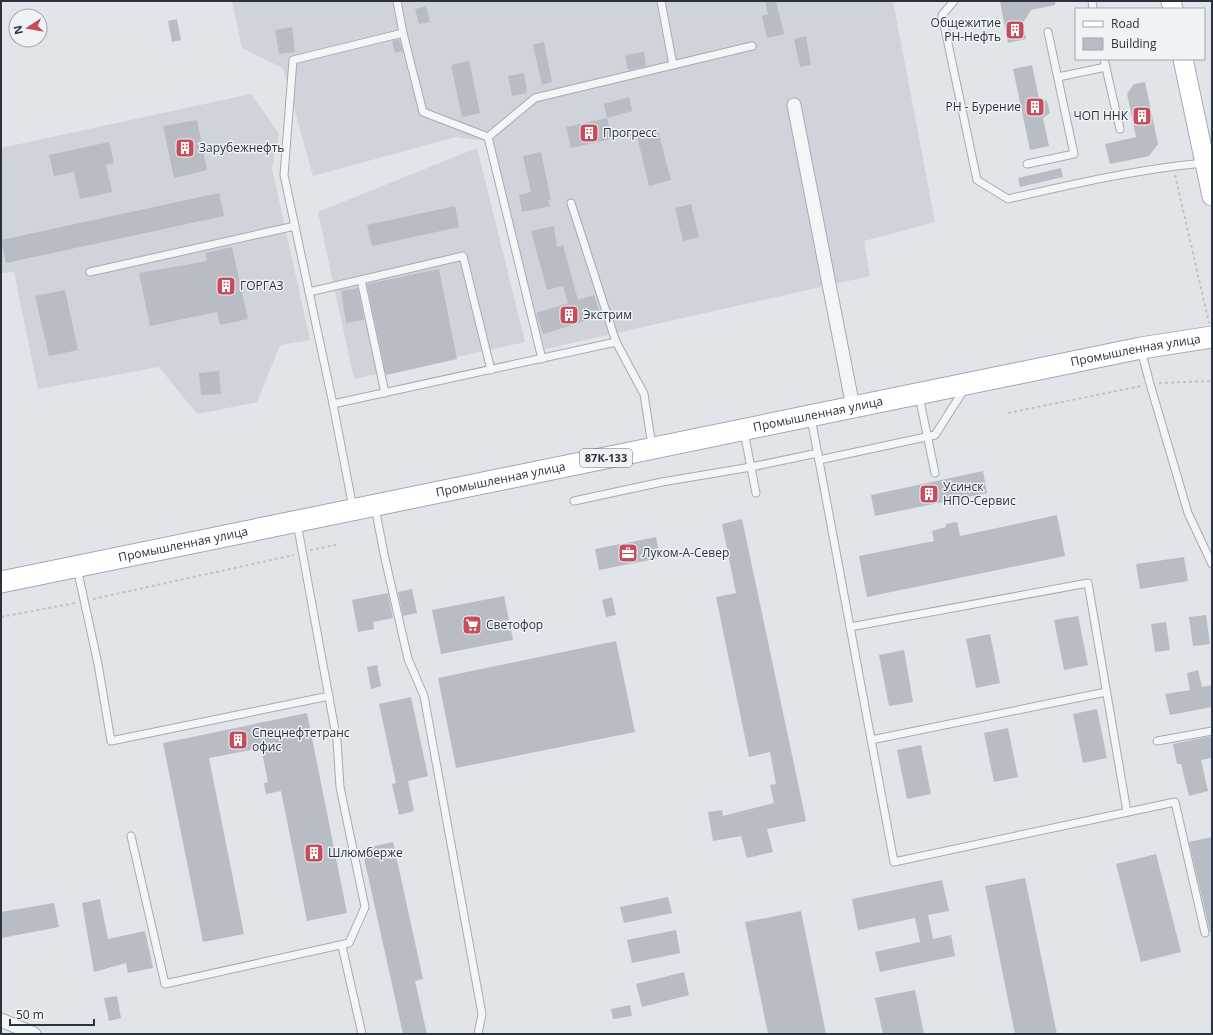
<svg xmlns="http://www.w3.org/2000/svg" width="1213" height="1035" font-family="'Open Sans',sans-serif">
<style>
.built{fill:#cfd3da}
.building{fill:#b8bdc5}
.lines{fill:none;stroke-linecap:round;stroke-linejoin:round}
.service-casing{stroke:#a6abb3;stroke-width:9}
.minor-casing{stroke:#a6abb3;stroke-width:15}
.secondary-casing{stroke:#a6abb3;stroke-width:21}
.primary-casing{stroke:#a1a8b4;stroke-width:23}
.path{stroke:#bfc2c7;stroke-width:2;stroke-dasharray:3 3;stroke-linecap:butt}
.service{stroke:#f3f5f7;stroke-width:7}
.minor{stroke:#f3f5f7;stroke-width:13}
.secondary{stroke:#fff;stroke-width:19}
.primary{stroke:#fff;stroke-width:21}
.labels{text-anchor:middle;stroke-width:3;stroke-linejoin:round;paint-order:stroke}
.shield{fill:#f0f3f6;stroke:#656c76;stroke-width:1}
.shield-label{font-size:11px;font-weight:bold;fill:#2a323f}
.poi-label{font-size:12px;fill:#2a323f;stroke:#f0f3f6;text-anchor:start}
.street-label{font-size:12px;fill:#2a323f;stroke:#f0f3f6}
</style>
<rect width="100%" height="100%" fill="#e1e4e9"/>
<!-- built -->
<g class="built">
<path d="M232,1H893L935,222L864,241L870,276L545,349L531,306L491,142L456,137L313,176L283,68L242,48Z"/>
<path d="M251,94L279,134L272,169L310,340L280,345L257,402L197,414L159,367L38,389L14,272L1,273V148Z"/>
<path d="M477,148L525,342L354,379L318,212Z"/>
</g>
<!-- building -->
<g class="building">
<path d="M765,1H776L784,34L767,38L762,16L768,14Z"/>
<path d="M1000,1H1055V5L1031,10L1023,23L1026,39L1008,43Z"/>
<path d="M426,6L430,22L419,24L415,9Z"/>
<path d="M177,19L181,40L172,42L168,21Z"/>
<path d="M292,27L295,52L279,54L275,30Z"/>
<path d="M806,36L811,65L800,67L794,39Z"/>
<path d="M399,39L403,51L395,53L392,41Z"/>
<path d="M544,42L552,82L542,85L533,45Z"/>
<path d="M644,52L646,66L628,70L625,55Z"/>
<path d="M469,61L480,113L462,117L451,65Z"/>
<path d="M1032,65L1039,99L1047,101L1050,113L1043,118L1049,146L1030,150L1013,69Z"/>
<path d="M524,73L527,93L512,96L508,76Z"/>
<path d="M1145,82L1158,144L1149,156L1110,164L1105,144L1136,137L1127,94L1134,84Z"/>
<path d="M629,97L632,111L607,118L604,104Z"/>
<path d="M607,118L612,139L571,148L566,127Z"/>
<path d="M197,120L207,170L174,178L163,126Z"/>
<path d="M658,131L671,180L649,186L637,136Z"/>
<path d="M109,142L114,163L106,165L112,192L80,199L74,172L54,176L49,155Z"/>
<path d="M541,152L551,200H548L550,206L522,212L519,195L531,192L523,156Z"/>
<path d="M1061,168L1063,177L1020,187L1018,178Z"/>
<path d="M219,193L224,216L6,263L1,240Z"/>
<path d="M691,204L699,237L683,241L675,208Z"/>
<path d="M455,206L459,227L372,246L367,225Z"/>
<path d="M554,226L557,247L563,245L578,300L594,295L601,316L543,334L536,313L568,303L563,286L547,290L531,231Z"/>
<path d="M232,247L248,319L220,325L217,312L150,326L139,273L207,261L205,253Z"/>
<path d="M439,269L457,359L386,375L367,284Z"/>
<path d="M358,288L364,320L346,323L341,291Z"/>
<path d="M65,290L78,350L49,356L35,296Z"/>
<path d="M219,371L221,394L201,395L199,373Z"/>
<path d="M983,471L987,493L875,516L871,495Z"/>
<path d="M1057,515L1065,556L867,597L859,556L934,541L932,531L946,527V524L957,522L960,536Z"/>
<path d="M742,519L806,821L767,829L773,852L747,858L741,836L713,841L708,812L722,810L723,816L774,803L770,785L776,784L770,752L749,757L716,597L736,593L722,524Z"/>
<path d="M656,537L660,558L599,570L595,549Z"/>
<path d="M1184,557L1188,581L1140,589L1136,564Z"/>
<path d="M412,589L417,613L403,616L398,592Z"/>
<path d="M388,593L393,618L373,622L374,629L358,632L352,600Z"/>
<path d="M504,596L513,640L441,654L432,610Z"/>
<path d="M612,597L616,615L606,617L602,600Z"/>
<path d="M1206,615L1210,644L1193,646L1189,617Z"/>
<path d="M1078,616L1088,665L1064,670L1054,620Z"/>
<path d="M1166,622L1170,650L1155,652L1151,624Z"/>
<path d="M990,634L1000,683L976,688L966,639Z"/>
<path d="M616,641L635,732L456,768L438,678Z"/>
<path d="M904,650L913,702L889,706L879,655Z"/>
<path d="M377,665L381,686L371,689L367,667Z"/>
<path d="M1198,670L1202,687L1212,685V707L1170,715L1165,694L1190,690L1187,673Z"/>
<path d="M411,697L428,776L408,781L414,811L399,815L392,784L396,783L379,704Z"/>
<path d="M1097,709L1107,758L1083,763L1073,714Z"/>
<path d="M307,713L347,913L307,921L281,791L266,794L264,783L268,782L261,748L209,758L244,934L203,942L163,743Z"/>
<path d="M1008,728L1018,777L994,782L984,733Z"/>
<path d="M1212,736V758L1201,760L1208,791L1189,796L1181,764H1177L1173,744Z"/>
<path d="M921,745L931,794L907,799L897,750Z"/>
<path d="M1212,837V932H1210L1189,842Z"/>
<path d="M393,842L423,979L415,981L427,1034H403L362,849Z"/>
<path d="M1156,854L1181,952L1141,962L1116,864Z"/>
<path d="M1025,878L1057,1034H1015L985,886Z"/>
<path d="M942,880L949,911L928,915L933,939L951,935L955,956L880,972L875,952L920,942L915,918L858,930L852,899Z"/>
<path d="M668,897L672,913L624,923L620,907Z"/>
<path d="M100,899L108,939L145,931L153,968L128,973L126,963L94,972L82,903Z"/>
<path d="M54,903L59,927L1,938V912Z"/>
<path d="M801,911L826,1034H768L745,922Z"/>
<path d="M676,930L680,953L632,963L627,940Z"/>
<path d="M684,972L689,995L642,1007L636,984Z"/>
<path d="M915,990L924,1034H883L875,998Z"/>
<path d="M117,996L121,1018L109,1021L104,998Z"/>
<path d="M630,1005L632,1016L613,1019L611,1009Z"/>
</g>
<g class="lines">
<defs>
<g id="service">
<path d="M397,1L403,33L423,112L488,137"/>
<path d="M661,1L673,65"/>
<path d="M954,1L942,15L977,180L1008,199C1073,184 1138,169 1204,163"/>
<path d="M1092,1L1093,9"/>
<path d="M1104,59L1120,129"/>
<path d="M1058,77L1106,67"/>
<path d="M1027,164L1074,154L1048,32"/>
<path d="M571,203L616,342L644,394L652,446"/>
<path d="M90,272L295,226"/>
<path d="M361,280L385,393"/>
<path d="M309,292L463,256L491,370"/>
<path d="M1141,350L1150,384L1188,513L1212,564"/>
<path d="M542,359L488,137L535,98L752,46"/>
<path d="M919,396L935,473"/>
<path d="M333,404L616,342"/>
<path d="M811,418L894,862L1175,802L1205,933"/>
<path d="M744,432L756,493"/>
<path d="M819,460L935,435L965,388"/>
<path d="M574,501L662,482L751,467L818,453"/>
<path d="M375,507L384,554L408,659L424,696L482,1014L478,1034"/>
<path d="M353,508L333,404L284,175L293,60L403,33"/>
<path d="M77,568L98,664L111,741L329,696"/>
<path d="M850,627L1088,583L1127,812"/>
<path d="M871,740L1106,692"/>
<path d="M1157,741L1212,731"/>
<path d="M131,836L165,984L349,943L365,907L340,787L337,741L297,523"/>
<path d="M342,946L362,1034"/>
</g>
<g id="minor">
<path d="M794,105L853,407"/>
<path d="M1,1020L34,1034"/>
</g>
<g id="secondary">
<path d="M1171,1L1173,9"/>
<path d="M1183,59L1212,196"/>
</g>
<g id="primary">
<path id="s1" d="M1,582L1141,348L1212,337"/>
</g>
</defs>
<!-- service casing -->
<use href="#service" class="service-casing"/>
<!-- minor casing -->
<use href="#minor" class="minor-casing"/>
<!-- secondary casing -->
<use href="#secondary" class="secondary-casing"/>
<!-- primary casing -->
<use href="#primary" class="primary-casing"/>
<!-- path -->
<g class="path">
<path d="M1175,175L1209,323"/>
<path d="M1159,383L1212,381"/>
<path d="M1008,413L1141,386"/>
<path d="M310,550L336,545"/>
<path d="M93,599L294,555"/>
<path d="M1,617L75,603"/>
</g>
<!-- service -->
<use href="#service" class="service"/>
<!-- minor -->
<use href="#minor" class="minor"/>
<!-- secondary -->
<use href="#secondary" class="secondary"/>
<!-- primary -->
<use href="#primary" class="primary"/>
</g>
<!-- icons -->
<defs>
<symbol id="building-square" viewBox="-11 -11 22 22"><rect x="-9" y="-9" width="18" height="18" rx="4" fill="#c74d5d" stroke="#f0f3f6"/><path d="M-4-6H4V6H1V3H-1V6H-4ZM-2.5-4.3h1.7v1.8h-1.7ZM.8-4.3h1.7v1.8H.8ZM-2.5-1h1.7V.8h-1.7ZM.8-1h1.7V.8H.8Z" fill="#fff"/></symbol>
<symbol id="office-square" viewBox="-11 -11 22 22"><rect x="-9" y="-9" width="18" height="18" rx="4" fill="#c74d5d" stroke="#f0f3f6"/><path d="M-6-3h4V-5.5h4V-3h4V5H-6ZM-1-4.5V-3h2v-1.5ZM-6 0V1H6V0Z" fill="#fff"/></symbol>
<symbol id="supermarket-square" viewBox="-11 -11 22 22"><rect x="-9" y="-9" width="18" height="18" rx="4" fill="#c74d5d" stroke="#f0f3f6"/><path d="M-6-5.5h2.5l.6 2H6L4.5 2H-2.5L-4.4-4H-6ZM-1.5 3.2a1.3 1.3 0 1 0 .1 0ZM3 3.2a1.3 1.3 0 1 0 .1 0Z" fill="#fff"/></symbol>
</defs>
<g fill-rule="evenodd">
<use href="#building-square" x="1004" y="19" width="22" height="22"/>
<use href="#building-square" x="1024" y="96" width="22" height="22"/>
<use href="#building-square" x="1131" y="105" width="22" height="22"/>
<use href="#building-square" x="578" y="122" width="22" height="22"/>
<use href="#building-square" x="174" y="137" width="22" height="22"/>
<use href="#building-square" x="215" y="275" width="22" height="22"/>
<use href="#building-square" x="558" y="304" width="22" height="22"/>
<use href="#building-square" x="918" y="483" width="22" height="22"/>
<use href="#office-square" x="617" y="542" width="22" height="22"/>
<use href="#supermarket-square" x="461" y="614" width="22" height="22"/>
<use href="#building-square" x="227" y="729" width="22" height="22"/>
<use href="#building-square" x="303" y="842" width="22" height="22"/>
</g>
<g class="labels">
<!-- shield labels -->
<rect class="shield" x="580" y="449" width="52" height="18" rx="3"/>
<g class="shield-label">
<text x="606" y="462">87К-133</text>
</g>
<!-- poi labels -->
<g class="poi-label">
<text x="1001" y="27" text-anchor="end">Общежитие<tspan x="1001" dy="14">РН-Нефть</tspan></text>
<text x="1021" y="111" text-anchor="end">РН - Бурение</text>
<text x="1128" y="120" text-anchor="end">ЧОП ННК</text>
<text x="603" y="137">Прогресс</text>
<text x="199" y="152">Зарубежнефть</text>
<text x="240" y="290">ГОРГАЗ</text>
<text x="583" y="319">Экстрим</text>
<text x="943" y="491">Усинск<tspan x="943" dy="14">НПО-Сервис</tspan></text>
<text x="642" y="557">Луком-А-Север</text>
<text x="486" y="629">Светофор</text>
<text x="252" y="737">Спецнефтетранс<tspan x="252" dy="14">офис</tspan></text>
<text x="328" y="857">Шлюмберже</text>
</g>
<!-- street labels -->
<g class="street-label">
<text dy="4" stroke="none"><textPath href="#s1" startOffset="1158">Промышленная улица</textPath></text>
<text dy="4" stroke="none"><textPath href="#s1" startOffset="834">Промышленная улица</textPath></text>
<text dy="4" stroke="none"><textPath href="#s1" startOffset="510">Промышленная улица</textPath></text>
<text dy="4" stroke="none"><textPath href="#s1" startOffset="186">Промышленная улица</textPath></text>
</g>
</g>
<!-- border -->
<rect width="1213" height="1035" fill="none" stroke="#2a323f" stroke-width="4"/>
<!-- legend -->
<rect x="1075" y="8" width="130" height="52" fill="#f0f3f6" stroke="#a1a6ad"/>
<rect x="1083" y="21" width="20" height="6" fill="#ffffff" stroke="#a1a6ad"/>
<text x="1111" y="28" font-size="12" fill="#2a323f">Road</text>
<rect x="1083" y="38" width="20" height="12" fill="#b8bdc5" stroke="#a1a6ad"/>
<text x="1111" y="48" font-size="12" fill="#2a323f">Building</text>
<!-- north arrow -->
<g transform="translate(28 28) rotate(258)"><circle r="19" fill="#f0f3f6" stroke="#a1a6ad"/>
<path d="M0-3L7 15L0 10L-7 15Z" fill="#c74d5d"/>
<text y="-6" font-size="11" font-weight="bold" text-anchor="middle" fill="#2a323f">N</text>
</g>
<!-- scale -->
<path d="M10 1019v6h84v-6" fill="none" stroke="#2a323f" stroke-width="2"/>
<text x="16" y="1019" font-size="12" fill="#2a323f" stroke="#f0f3f6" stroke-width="3" paint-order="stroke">50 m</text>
</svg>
